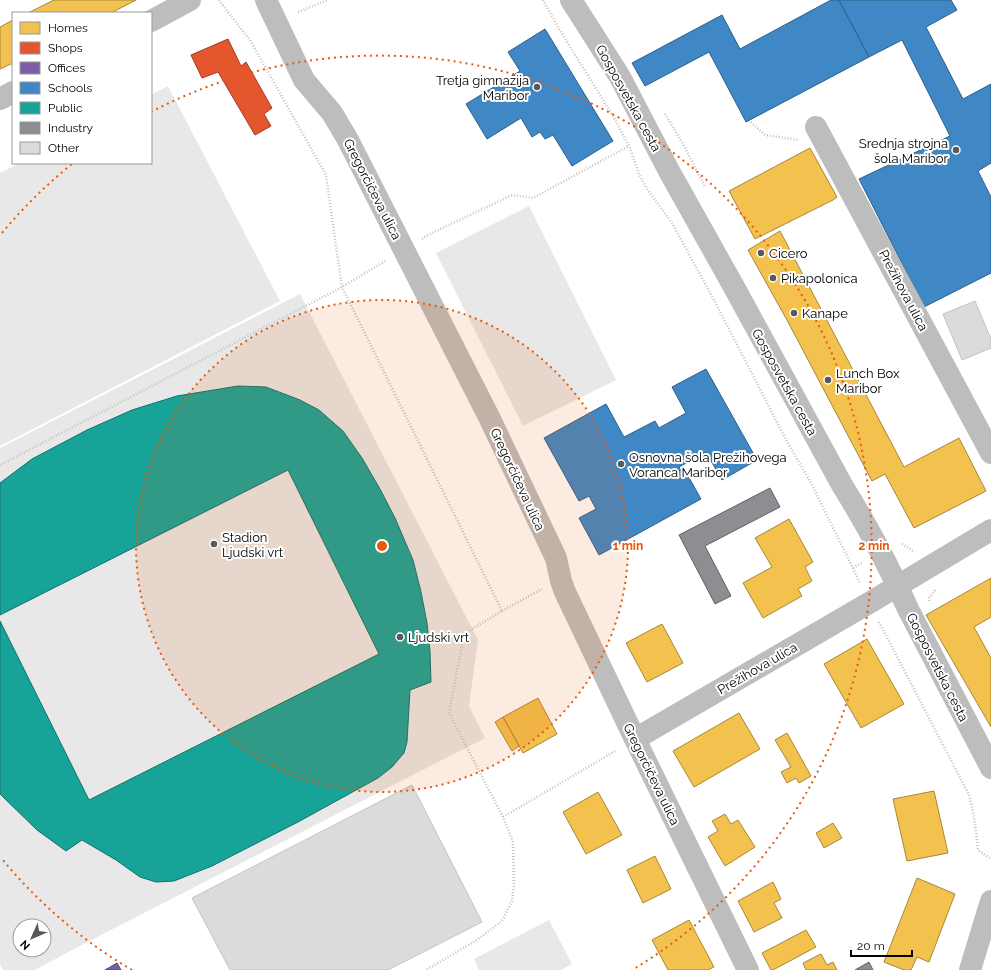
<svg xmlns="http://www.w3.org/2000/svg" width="991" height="970" font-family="Raleway,sans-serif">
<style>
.green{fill:#e8e8e8;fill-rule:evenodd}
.homes{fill:#f2c14e;stroke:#a98737}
.shops{fill:#e4572e;stroke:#a03d20}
.offices{fill:#7b5ea7;stroke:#564275}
.schools{fill:#3f88c5;stroke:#2c5f8a}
.public{fill:#17a398;stroke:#10726a}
.industry{fill:#8d8d92;stroke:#636366}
.building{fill:#dbdbdb;stroke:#c3c3c3}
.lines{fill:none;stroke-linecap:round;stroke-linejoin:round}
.path{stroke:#c2c2c2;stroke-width:2.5;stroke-dasharray:1 2;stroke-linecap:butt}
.minor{stroke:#bdbdbd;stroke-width:22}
.ring{fill:none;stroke:#e8590c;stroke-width:2;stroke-dasharray:2 4}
.poi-dot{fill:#595959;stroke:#fff;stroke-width:1.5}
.labels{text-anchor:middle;stroke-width:4;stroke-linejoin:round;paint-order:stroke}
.poi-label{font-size:13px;fill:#000;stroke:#fff;text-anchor:start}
.street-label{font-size:13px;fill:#000;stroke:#fff}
.centre{fill:#e8590c;stroke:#fff;stroke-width:2}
.ring-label{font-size:12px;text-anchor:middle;font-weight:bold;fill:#e8590c;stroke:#fff;stroke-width:4;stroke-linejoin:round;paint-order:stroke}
</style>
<rect width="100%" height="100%" fill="#fff"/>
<!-- green -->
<g class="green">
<path d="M168,86L280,301L0,446V173L20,163H151V95Z"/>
<path d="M529,206L616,380L523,426L436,253Z"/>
<path d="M300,294L478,640L469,706L485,738L72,950L35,970H3L0,964V448ZM20,926H44V950H20Z"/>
<path d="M549,920L572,964L561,970H479L474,959Z"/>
</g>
<!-- homes -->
<g class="homes">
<path d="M54,0H136L111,13H28Z"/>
<path d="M13,20V63L0,69V27Z"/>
<path d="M810,148L837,197L833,200L755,239L729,191Z"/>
<path d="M780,231L904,467L959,438L986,491L914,528L885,474L872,481L788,322L748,250Z"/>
<path d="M789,519L813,562L805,567L812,581L798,589L802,596L763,618L743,583L772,567L755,538Z"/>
<path d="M991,578V617L974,627L991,658V727L926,615Z"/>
<path d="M662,624L683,663L647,682L626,643Z"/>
<path d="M867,639L904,704L861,728L824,664Z"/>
<path d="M538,698L557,734L523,753L503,717Z"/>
<path d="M739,713L760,749L694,787L673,751Z"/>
<path d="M503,717L519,746L512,751L495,722Z"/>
<path d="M787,733L811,776L799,783L796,778L787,783L781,772L791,767L775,740Z"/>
<path d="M934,791L948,853L907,861L893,799Z"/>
<path d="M598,792L622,835L586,854L563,812Z"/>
<path d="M725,814L731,824L738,820L755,847L725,866L708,837L718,831L712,821Z"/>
<path d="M833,823L842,838L824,848L816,833Z"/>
<path d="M655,856L671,889L643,903L627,870Z"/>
<path d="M917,878L955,894L929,962L917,957L911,970H904L884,962Z"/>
<path d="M773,882L781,899L774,903L782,918L754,932L738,901Z"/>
<path d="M689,920L714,967L708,970H668L652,940Z"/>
<path d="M806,930L816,947L773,970H771L762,953Z"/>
<path d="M821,954L827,965L833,962L837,970H806L803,963Z"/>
</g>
<!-- shops -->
<path class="shops" d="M228,39L241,66L246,62L272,108L264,114L271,126L255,135L218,72L202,78L191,55Z"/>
<!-- offices -->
<path class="offices" d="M117,963L121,970H105Z"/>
<!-- schools -->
<g class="schools">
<path d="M831,0H839L869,57L746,122L709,52L645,86L632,63L722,15L740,49Z"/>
<path d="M839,0H951L957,10L926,27L963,99L991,84V163L978,171L991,197V273L924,307L859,179L950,136L902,40L869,57Z"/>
<path d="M545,29L613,141L572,166L553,135L545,139L540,132L532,137L521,118L487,139L466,104L520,71L508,52Z"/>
<path d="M706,369L757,460L722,480L706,452L679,467L684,476L687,474L701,499L599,555L579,518L596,509L589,496L579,501L544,438L606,404L624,437L655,421L659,428L686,413L672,387Z"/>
</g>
<!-- public -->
<path class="public" d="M238,386L266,387L300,400L319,410L343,431L362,458L380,489L395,518L413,560L421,592L427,623L430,651L431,682L410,690L407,742L404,753L392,767L378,778L298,822L212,866L174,881L156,882L140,877L116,860L82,840L66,851L37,830L0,794V621L89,800L379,654L288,470L0,615V483L32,459L87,430L132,410L177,396Z"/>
<!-- industry -->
<g class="industry">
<path d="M770,488L780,507L705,546L731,596L715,604L679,535Z"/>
<path d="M869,962L873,970H855Z"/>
</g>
<!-- building -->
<g class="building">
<path d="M975,301L991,339V348L962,360L943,314Z"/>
<path d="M412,785L482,922L388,970H230L192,898Z"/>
</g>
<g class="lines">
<!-- path -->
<g class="path">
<path d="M219,0L227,11L250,40L326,175L342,287L502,611L464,634L449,713L503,817L513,842L514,885L512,901L502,921L477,940L426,970"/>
<path d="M543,0L559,29L613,116L630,148L639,174L647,189L672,223L714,300L784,436L811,483L853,568L860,584"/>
<path d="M298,12L328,0"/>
<path d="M665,114L682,142L705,187"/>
<path d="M751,122L765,135L799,140"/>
<path d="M422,239L428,235L512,195L533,198L629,146"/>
<path d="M0,465L342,287L387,260"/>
<path d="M902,544L915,552"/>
<path d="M853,568L863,562"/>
<path d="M929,601V598L936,589"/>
<path d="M502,611L542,589"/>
<path d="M879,622L969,795C974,813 976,831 978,850L991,859"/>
<path d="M503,817L617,750"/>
</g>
<!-- minor -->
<g class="minor">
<path d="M266,0L304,80L332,113L348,140L489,417L556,558L561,581L565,592L635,739L748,970"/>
<path d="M571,0L620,77L669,171L734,287L842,485C867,525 889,566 908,609L991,768"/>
<path d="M151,21L190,0"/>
<path d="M0,99L13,92"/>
<path d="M816,127L991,453"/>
<path d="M635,739L869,603L991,530"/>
<path d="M970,970L991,901"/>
</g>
</g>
<!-- distance rings -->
<circle cx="382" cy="546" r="246" fill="#e8590c" fill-opacity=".12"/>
<g class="ring">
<circle cx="382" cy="546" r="246"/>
<path d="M132 970A492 492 0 0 1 2 859M2 233A492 492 0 0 1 72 164M151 112A492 492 0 0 1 632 970"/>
</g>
<!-- markers -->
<g class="poi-dot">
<circle cx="537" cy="87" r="4"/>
<circle cx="956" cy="150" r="4"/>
<circle cx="761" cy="253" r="4"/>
<circle cx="773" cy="278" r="4"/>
<circle cx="794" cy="313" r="4"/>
<circle cx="828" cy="380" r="4"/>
<circle cx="621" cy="464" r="4"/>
<circle cx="214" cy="544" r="4"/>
<circle cx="400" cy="637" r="4"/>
</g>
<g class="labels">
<!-- poi labels -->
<g class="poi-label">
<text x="529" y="85" text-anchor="end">Tretja gimnazija<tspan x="529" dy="15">Maribor</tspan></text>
<text x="948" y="148" text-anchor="end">Srednja strojna<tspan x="948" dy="15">šola Maribor</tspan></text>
<text x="769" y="258">Cicero</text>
<text x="781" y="283">Pikapolonica</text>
<text x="802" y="318">Kanape</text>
<text x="836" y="378">Lunch Box<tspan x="836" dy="15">Maribor</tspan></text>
<text x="629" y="462">Osnovna šola Prežihovega<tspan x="629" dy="15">Voranca Maribor</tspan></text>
<text x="222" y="542">Stadion<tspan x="222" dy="15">Ljudski vrt</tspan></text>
<text x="408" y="642">Ljudski vrt</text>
</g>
<!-- street labels -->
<g class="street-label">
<text transform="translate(629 98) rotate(61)" y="5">Gosposvetska cesta</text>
<text transform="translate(373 189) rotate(63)" y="5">Gregorčičeva ulica</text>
<text transform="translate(904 290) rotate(62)" y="5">Prežihova ulica</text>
<text transform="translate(785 382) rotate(61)" y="5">Gosposvetska cesta</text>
<text transform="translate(518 479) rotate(65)" y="5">Gregorčičeva ulica</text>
<text transform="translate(938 667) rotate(63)" y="5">Gosposvetska cesta</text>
<text transform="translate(757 668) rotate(-30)" y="5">Prežihova ulica</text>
<text transform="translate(652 774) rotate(64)" y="5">Gregorčičeva ulica</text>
</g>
</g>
<circle cx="382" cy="546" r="6" class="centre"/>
<g class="ring-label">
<text x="628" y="550">1 min</text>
<text x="874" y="550">2 min</text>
</g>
<!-- legend -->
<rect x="12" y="12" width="140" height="152" fill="#ffffff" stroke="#999999"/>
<rect x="20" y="22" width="20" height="12" fill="#f2c14e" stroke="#999999"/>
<text x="48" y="32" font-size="12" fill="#000000">Homes</text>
<rect x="20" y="42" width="20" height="12" fill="#e4572e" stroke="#999999"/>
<text x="48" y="52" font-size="12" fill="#000000">Shops</text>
<rect x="20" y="62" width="20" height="12" fill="#7b5ea7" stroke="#999999"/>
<text x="48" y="72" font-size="12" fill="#000000">Offices</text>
<rect x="20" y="82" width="20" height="12" fill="#3f88c5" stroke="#999999"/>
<text x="48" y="92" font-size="12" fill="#000000">Schools</text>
<rect x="20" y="102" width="20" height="12" fill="#17a398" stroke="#999999"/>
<text x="48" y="112" font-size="12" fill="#000000">Public</text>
<rect x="20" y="122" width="20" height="12" fill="#8d8d92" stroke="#999999"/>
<text x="48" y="132" font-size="12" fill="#000000">Industry</text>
<rect x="20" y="142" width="20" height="12" fill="#dbdbdb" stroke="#999999"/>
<text x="48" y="152" font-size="12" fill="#000000">Other</text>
<!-- north arrow -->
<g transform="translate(32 938) rotate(225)"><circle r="19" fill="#ffffff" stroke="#999999"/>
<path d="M0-3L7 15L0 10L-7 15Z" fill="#595959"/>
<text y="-6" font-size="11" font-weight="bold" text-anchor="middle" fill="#000000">N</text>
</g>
<!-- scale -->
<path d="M851 950v6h61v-6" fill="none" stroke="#000000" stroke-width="2"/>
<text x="857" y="950" font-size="12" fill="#000000" stroke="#ffffff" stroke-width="3" paint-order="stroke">20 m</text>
</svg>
